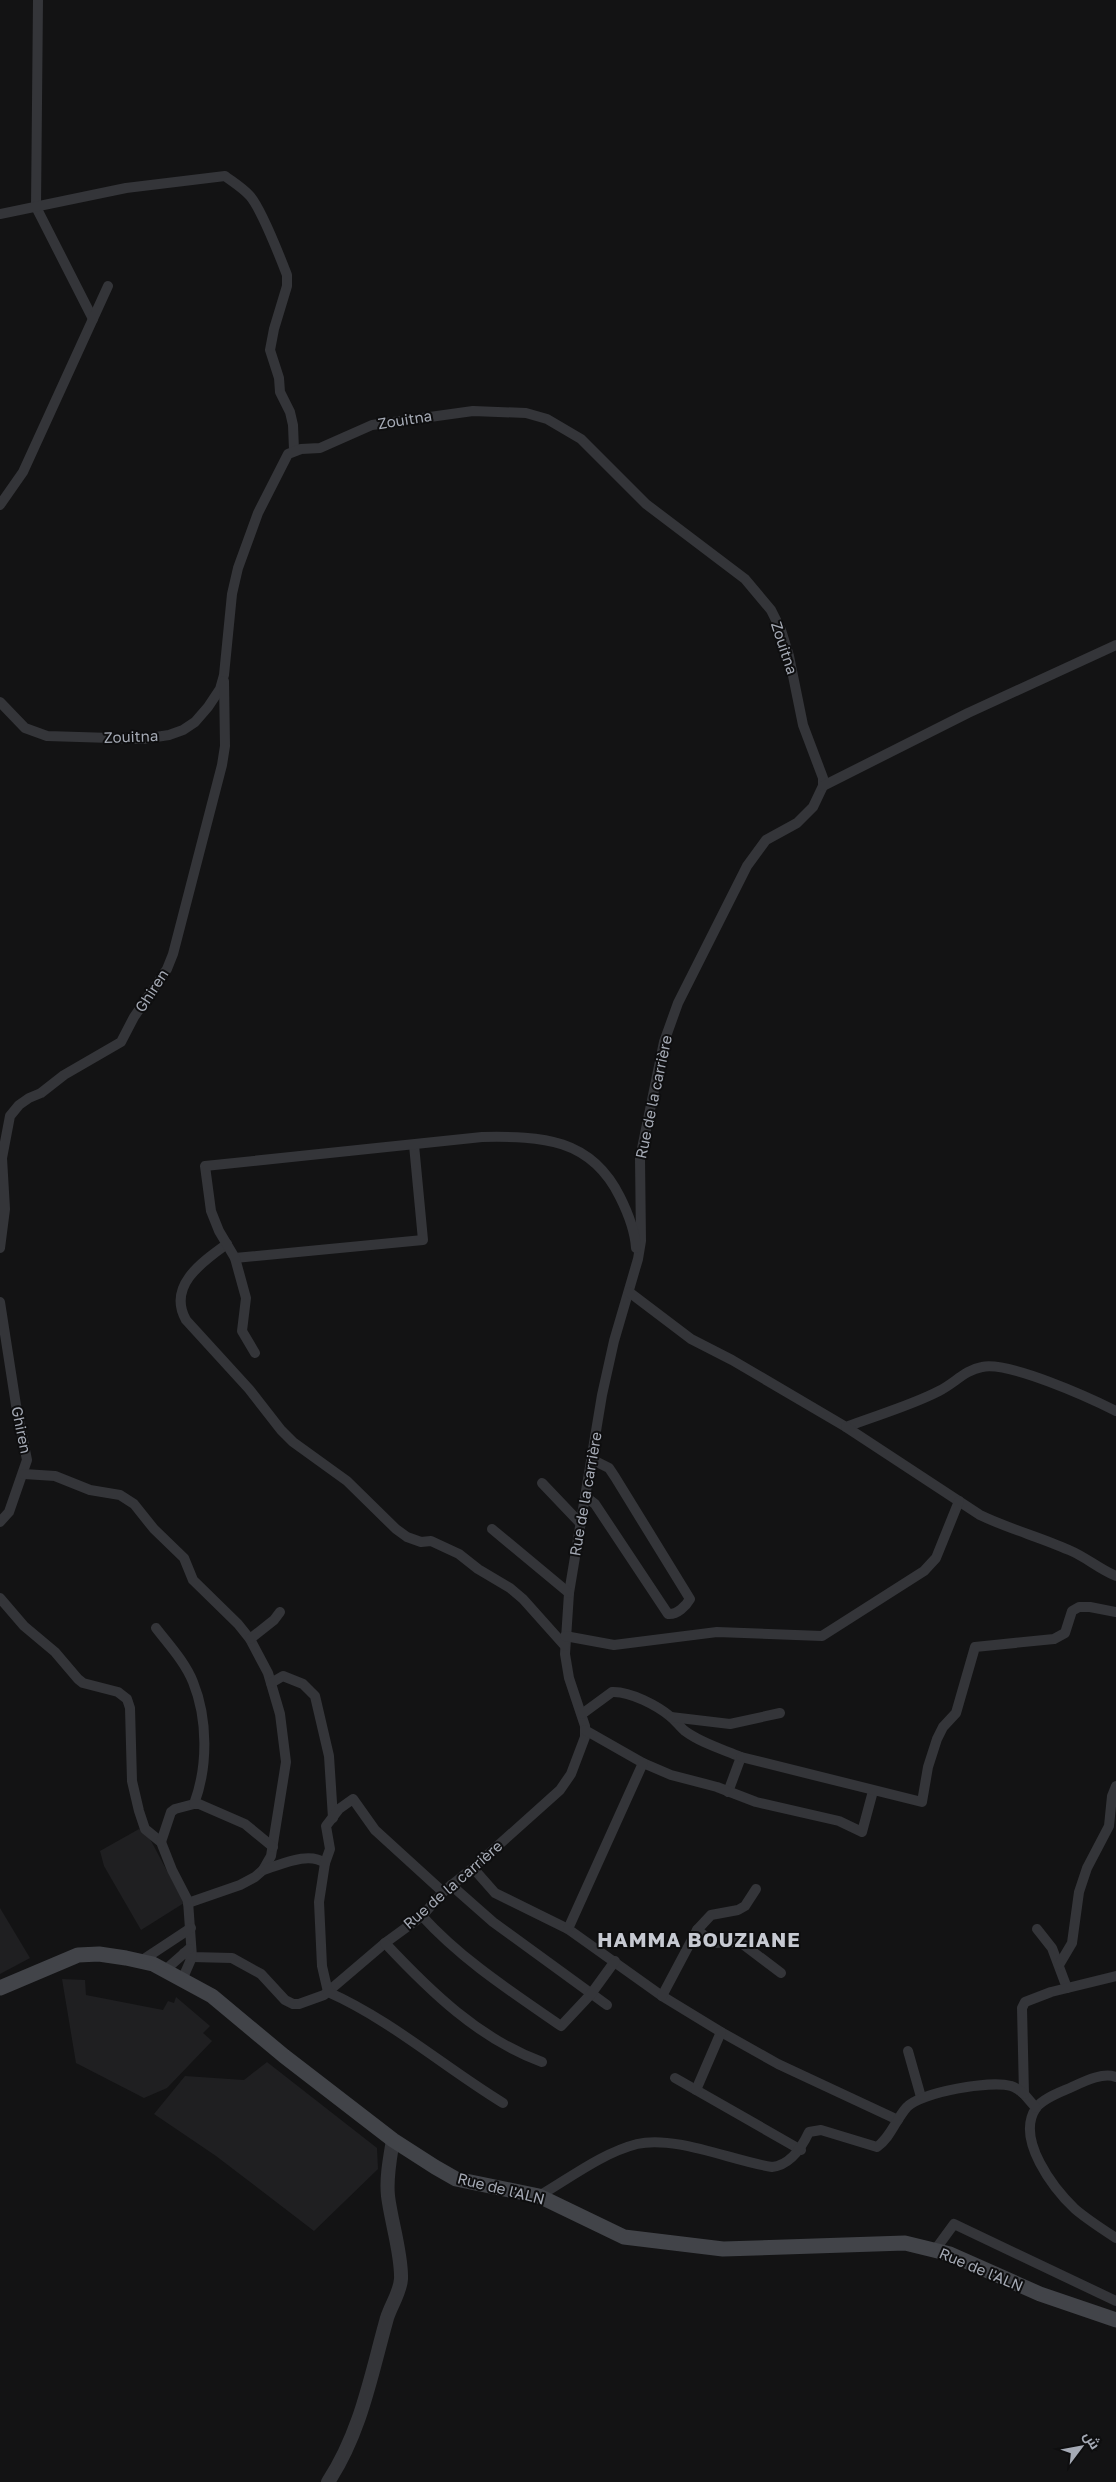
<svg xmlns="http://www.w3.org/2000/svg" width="1116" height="2482" font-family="'Golos Text',Cairo,sans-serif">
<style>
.built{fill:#1f1f21}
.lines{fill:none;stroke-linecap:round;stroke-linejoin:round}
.minor{stroke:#343539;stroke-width:10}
.tertiary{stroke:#343539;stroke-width:14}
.secondary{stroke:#424449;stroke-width:15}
.labels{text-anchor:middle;stroke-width:4;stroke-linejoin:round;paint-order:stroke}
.street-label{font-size:15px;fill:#a5aab5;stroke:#0e0e0f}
.district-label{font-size:20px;font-weight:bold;letter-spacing:1px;fill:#c6c9d1;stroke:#0e0e0f}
</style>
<rect width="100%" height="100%" fill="#131314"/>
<!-- built -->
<g class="built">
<path d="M139,1829L149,1837L184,1903L141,1930L104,1866L100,1851Z"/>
<path d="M0,1908L30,1958L0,1974Z"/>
<path d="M62,1979L85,1980L86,1995L163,2010L168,2001L174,2003L176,1997L210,2026L203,2033L212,2041L167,2088L144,2098L76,2063Z"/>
<path d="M267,2062L377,2148L378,2169L314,2231L216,2156L154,2114L185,2076L244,2080Z"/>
</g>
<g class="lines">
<!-- minor -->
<g class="minor">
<path d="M38,0L36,207L93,319"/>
<path d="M0,214L126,188L225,176C233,182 243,188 250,196C262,210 280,257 287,275V286L274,329L270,350L279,378L280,392L290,412L293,425L294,450"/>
<path d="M0,505L23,472L108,286"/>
<path d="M0,702L25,728L47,736L143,739L169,735L183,730L195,722L208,707L220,689L224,675L232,594L238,568L258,513L288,454L301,449L320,448L372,425L473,411L526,413L547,419L581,439L646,504L745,579L771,610L781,630L789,656L803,725L823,778V786L813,807L797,823L766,840L747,866L678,1003L664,1042L640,1158L641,1241L638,1259L614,1341L602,1395L569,1593L565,1654L569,1678L585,1726V1737L571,1774L560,1790L473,1868L443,1892L422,1916L385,1943L324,1995L299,2004H293L285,2000L261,1974L232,1958L192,1957L184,1953"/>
<path d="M823,786L968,713L1116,645"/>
<path d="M227,1244C202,1262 167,1286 186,1320L249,1389L281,1430L293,1442L347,1481L396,1529L407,1537L421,1542L431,1541L459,1554L478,1569L510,1588L523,1599L565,1646"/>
<path d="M0,1248L5,1209L2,1158L10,1116L19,1105L29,1098L41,1093L64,1075L121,1042L134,1017L167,969L173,954L222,765L225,746L224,681"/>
<path d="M235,1258L423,1240L414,1145"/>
<path d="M629,1292L691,1339L732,1360L846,1427C877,1415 910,1406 939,1391C955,1383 965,1370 982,1367C1009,1361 1090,1398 1116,1411"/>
<path d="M0,1302L16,1405L27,1460L9,1512L0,1522"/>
<path d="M255,1353L242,1331L246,1298L235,1258L219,1231L211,1211L205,1166L482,1137C542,1136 591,1138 620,1197C628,1213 635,1231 636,1248"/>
<path d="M846,1427L980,1515C1009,1529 1040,1537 1069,1550C1086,1557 1099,1569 1116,1576"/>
<path d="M24,1474L55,1476L90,1490L120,1495L134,1504L154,1529L184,1558L193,1580L238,1624L250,1639L268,1673L280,1714L286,1762L271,1856L263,1870L255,1877L240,1885L188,1903"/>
<path d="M542,1483L581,1524"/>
<path d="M586,1497L595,1504L668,1614C677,1615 686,1606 690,1599L615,1477L609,1468L593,1460"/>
<path d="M492,1529L569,1593"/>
<path d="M0,1598L24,1626L55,1652L78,1679L83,1683L118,1692L127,1699L130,1708L132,1781L139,1811L145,1829L161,1842L172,1870L188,1901L192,1957L182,1980"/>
<path d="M156,1628C169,1645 185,1662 193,1682C208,1719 208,1767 194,1804L175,1809L171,1812L161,1842"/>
<path d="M565,1636L614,1645L717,1632L822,1636L924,1571L936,1558L959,1501"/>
<path d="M250,1639L274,1620L280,1612"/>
<path d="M271,1683L283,1676L303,1684L315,1696L329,1756L333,1818"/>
<path d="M582,1714L612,1692C630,1691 658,1706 671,1717C676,1721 680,1727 685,1731C701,1743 722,1749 741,1757L728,1792"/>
<path d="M671,1717L730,1724L780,1713"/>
<path d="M585,1730L643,1763L671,1775L717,1787L756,1802L839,1821L862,1832L873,1791"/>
<path d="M741,1757L922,1802L928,1767L937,1739L943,1727L956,1713L975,1647L1054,1639L1065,1633L1072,1611L1079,1607H1090L1116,1612"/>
<path d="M194,1804H199L245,1824L273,1847"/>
<path d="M473,1868L495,1893L568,1929L662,1996L721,2032L778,2064L898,2120"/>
<path d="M263,1870C281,1865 308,1851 325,1863"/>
<path d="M451,1885L493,1922L607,2005"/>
<path d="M443,1892L375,1830L353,1799L339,1809L326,1826L330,1849L325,1863L319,1902L322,1966L328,1992C391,2020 444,2067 503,2103"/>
<path d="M422,1916C462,1960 512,1992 561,2026L591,1994L615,1961"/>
<path d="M568,1929L643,1763"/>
<path d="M1037,1929L1052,1948L1067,1988"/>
<path d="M697,1930L714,1943L740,1942L781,1973"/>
<path d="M385,1943C430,1991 479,2039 542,2062"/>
<path d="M141,1961L191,1928"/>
<path d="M1059,1965L1072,1943L1079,1892L1087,1868L1109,1826L1112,1796L1116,1786"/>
<path d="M164,1971L189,1949"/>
<path d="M662,1996L697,1930L711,1915L738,1910L745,1906L756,1889"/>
<path d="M908,2051L921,2097"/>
<path d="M1116,2077C1103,2072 1085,2081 1072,2087C1061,2092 1043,2098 1036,2108C1015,2139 1054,2189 1075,2209C1088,2220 1102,2229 1116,2238"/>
<path d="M675,2078L801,2150"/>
<path d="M696,2090L721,2032"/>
<path d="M1036,2108L1024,2094L1022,2008L1025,2002L1051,1992L1116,1976"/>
<path d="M539,2196C570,2178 602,2153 637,2144C675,2135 733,2161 772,2167C791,2165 802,2147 809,2132L821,2130L877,2147C891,2137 896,2119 907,2107C922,2092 991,2080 1011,2086C1016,2087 1020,2091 1024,2094"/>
<path d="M935,2250L954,2224L1116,2301"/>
</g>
<!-- tertiary -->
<path class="tertiary" d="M328,2482C361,2432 371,2375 387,2318C391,2305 400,2293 401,2279C402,2255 391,2221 388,2196C386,2178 390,2158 393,2140"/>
<!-- secondary -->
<path class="secondary" d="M0,1988L78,1955L99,1954L126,1958L153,1964L212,1996L284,2056L393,2140L435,2167L456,2179L539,2196L624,2237L723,2249L905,2243L950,2254L1040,2294L1116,2320"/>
</g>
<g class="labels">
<!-- street labels -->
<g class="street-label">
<text transform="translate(405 420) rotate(-9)" y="5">Zouitna</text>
<text transform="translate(784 648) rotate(72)" y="5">Zouitna</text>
<text transform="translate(131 737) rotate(-2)" y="5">Zouitna</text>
<text transform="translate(152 991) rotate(-57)" y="5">Ghiren</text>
<text transform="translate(654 1097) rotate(-78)" y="5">Rue de la carrière</text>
<text transform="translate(21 1430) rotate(78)" y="5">Ghiren</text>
<text transform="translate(586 1494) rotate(-80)" y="5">Rue de la carrière</text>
<text transform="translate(453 1885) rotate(-41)" y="5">Rue de la carrière</text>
<text transform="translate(501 2189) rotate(14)" y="5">Rue de l'ALN</text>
<text transform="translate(981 2270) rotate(23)" y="5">Rue de l'ALN</text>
</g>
<!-- district labels -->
<g class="district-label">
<text x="699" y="1947">HAMMA BOUZIANE</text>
</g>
</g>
<!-- north arrow -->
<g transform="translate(1081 2447) rotate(58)" stroke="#0e0e0f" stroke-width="4" paint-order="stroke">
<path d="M0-4L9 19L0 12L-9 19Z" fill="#a5aab5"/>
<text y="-8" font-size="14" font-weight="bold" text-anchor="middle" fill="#a5aab5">ش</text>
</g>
</svg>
